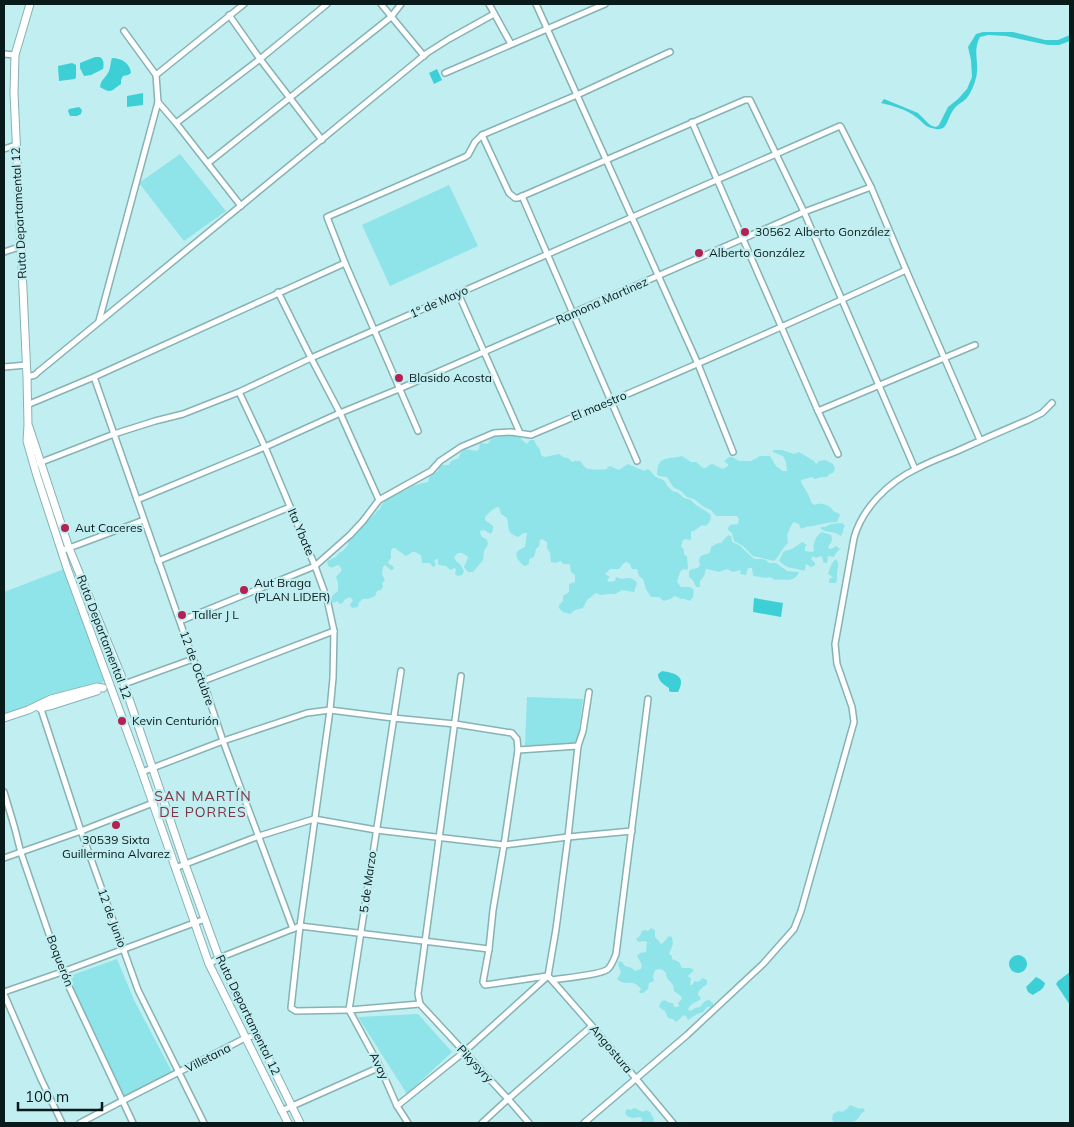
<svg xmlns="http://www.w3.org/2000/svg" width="1074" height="1127" font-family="Mulish,sans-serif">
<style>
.green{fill:#8ee4e8}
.water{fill:#3ccfd5}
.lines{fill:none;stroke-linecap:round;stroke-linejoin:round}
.street-casing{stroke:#87b2b4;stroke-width:8}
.secondary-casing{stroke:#87b2b4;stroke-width:9}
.street{stroke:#fff;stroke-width:5}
.secondary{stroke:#fff;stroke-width:7}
.poi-dot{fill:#b22252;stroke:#c1eef0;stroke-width:2}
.labels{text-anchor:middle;stroke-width:4.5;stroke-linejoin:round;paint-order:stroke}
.street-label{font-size:12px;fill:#091a1b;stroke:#c1eef0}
.poi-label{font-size:12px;fill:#091a1b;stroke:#c1eef0;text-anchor:start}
.neighbourhood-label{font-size:14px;letter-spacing:1px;fill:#7e3747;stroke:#c1eef0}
</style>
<rect width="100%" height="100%" fill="#c1eef0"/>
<!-- green -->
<g class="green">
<path d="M180,154L226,211L184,241L139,183Z"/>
<path d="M449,185L478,246L390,286L362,225Z"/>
<path d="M499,435H504L507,436C520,432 519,439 527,444L530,440H534L537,446L540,449C540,462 550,455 559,454L563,457L568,458L572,462L575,461H580C582,463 583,466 586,468C588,470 603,470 607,469V468L610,466L619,470L628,464L644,471L648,469C651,471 653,475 656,477C662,480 665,479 667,486L674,492H677L684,498L691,500L696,505L706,511L711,515L710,521L706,526L702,525L694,531H691V540L685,539L683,540L681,546L684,550V554L687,557L688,568L687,570L683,569L680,572L677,582L681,587H690L694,590L693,597L690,601L685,599H681L675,596L670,599L664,601L659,597H651L646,589L643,579L639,576L637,569H632L630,564L626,562L623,564L619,569H610L605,574L610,577L607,580L609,582L615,581L616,577L622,579C628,577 634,578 637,583L634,592L622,590L615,594H608L601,595L596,593L587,600L583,608L575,610L570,614L563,612L559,608V605L563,601V596L569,592V584L575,582V575L571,572L570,565L568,564H563L561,561L555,563L551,562L550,553L547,548V542L542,539L540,540L539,546L536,549L534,557L529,559V564L525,566C521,564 513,556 518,551C520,549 523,548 525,547L527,533H524L518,537C505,532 510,528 507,518L501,514L499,507C494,507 489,513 485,517V520L493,526V530L491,534L484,530L480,531L481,536L487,540L488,544L484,551L483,560L473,572H468L464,567L468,558L467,556L462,553H458L454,557L456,561L460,564L464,571L462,575L458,576L455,574L456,570L455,568L450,570L446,566L439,565L438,564V558L434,561L436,565L433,567L430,563H422L421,555C411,550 415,551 406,556C404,554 397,550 395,548H393L391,550V558L388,562L389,564L393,566L394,569L391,570L385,565L383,567L382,574L385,580L382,583L383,586L381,590L377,591L375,596L368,599H362L361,601L359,602L358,607L352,608L350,605L353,600L350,597L344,600L343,603L340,604L337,601L334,603L331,601C331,596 334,594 338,591V583L336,577L342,570L339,565L335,566L332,568L328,566L327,562C330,559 331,559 334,558C338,556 338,552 343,551L348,545L349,539L358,532L364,523L367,522L370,518L375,514L377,511L380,509C383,498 396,494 406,490C409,489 410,487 413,486C418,484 423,483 428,482L430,475L438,471L440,465H449C451,460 454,460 459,458C461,447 469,450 477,451L479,449L480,443L488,444L491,439Z"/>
<path d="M773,450H782L794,454L799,452L814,461L816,464L819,461L825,460L833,464L835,469L833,473L829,474L827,477H821L815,479L812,477L801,480V482C803,487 807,491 809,496C811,500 810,502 814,505C822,502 830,505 834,512L838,513L840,515L837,522C829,522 821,524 813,526C808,527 806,526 801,529L799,524L794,522L792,524L787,535L788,543C781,549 780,556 774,561L753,556L743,546L734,541L732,533L728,530V528L730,525L738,524L739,519L737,516H716L711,510L704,507L694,499L687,497L681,491L673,487L667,477L659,476L657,474C658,455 667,460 682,456L691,462H696L703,468H706L709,465L712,464L723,469L728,466V464L724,461L729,457H732L739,461H751C754,459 757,459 759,456H770L776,466L783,471H787L786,462L783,456L773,452Z"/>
<path d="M842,523L845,526L843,529V532L841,536L836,533L825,531L821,529V527H825L831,524Z"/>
<path d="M822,532L831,535L832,539L831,543L829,545L828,548L831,549L836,546L840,549L836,553L834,557L828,556L827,563L823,562V559L821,556L816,558L813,556L811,559L815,563V565L811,567L806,564L805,570C802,571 800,570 797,569C787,567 788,568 779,561C786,545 784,554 795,547C797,546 799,544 802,542L807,545L805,547V551L811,552L814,551C812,545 816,535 822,532Z"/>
<path d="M728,535L731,536L732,542L739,545L754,559H762L766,560L769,563H776L787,571L799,572C794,584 784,578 775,580L770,577L766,578L754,576L753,575L752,568H748L746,575L740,574L741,570L733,572L727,569L719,572L707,569H706L704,576L700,581V587H696L693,580L689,577V571L692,569L698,568L700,565L699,560L701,556C707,553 711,555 711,547L718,543H721Z"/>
<path d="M836,559C841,566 836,569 837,576C837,583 838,576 836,583H829V579L833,577L828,574C830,568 831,563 836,559Z"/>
<path d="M67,568L108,680L4,722V592Z"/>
<path d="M527,697L583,699L577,744L525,746Z"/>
<path d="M651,928L655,930V937L661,944L663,943L669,936L672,937L673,944L669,954L672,956V959L679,962L682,968H691L694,970L688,976L689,977L691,978L690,985H692L695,981L698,982L703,978L707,980V984C703,987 698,990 698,995L700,997L701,999C696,1002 689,1004 688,1010L691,1011L695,1008L700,1007L705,1001L709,1000L713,1003V1005L711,1007H707L703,1012L697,1014L688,1020L686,1016L684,1015L676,1022L673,1019L668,1018L665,1011L659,1007L661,1002L664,1000L670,1003H673L674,1007H677L679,1006L678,1003L681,1000L682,997L674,991L673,985L667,978L666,973L663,970L659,969L655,970L653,976L654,981L649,983L648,989L643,993H640L639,992L641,989C631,977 627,988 617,979L621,973L620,969L618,965L619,961L622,962L625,966L632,968L635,971L641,969L642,965L637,956L640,953L646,952L647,942L645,941L638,942L636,939L640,936L642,931L645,930L648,931Z"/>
<path d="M117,959L134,1000L172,1072L124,1097L67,977Z"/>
<path d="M418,1014L452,1052L407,1094L358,1017Z"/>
<path d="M850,1105L860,1109L863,1108L865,1111C858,1115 864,1111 859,1117C854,1125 844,1123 835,1123L832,1120L833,1114L838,1111L842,1112L847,1109Z"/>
<path d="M634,1108L643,1112L646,1110L650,1112L654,1119L653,1123H636L642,1121V1118L639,1117L632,1118L627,1116L625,1113L627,1109L631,1110Z"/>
</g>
<!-- water -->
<g class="water">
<path d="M983,32H1013L1045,40H1058L1070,35V41L1059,45H1048L1006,36L988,35L980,37C972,52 980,62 976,78C974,85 971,93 966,99C961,103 955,106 952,112C946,122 947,133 932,128C925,127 922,121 916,117C908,110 891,105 881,103L884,99L918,113L929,124L932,126L936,127L939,125L948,107L958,99L967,89L972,77L971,60L968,47L976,34Z"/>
<path d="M95,57H100C104,60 104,64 103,69L91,75L84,76L80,68V63Z"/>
<path d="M112,58C121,58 130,63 131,73L128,75L123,76L121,80V84C111,91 111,94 100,87C101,79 106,78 109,71C111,67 110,62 112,58Z"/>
<path d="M72,63L76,65V77L75,79L59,81L58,66Z"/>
<path d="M437,69L442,80L434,84L429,73Z"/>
<path d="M143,93V105L127,107V96Z"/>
<path d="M79,107L82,110L81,114L77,116H70L68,111L69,109Z"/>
<path d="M754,598L783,603L781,617L753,612Z"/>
<path d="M662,671C675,673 687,676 678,692H671L669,691V688C664,685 658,681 658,674Z"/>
<circle cx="1018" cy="964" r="9"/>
<path d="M1070,972V1005L1056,984L1058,981Z"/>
<path d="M1036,977L1040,979L1045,983C1044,990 1038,991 1033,995L1028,992L1026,987Z"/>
</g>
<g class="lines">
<defs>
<g id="street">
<path d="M381,4L424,56"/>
<path d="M489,4L511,44"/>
<path d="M536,4L698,364L733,452"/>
<path d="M229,15L260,59L322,140"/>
<path d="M124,31L156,75"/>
<path d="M4,54L15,55"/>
<path d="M445,73L605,4"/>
<path d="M158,102L176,123L241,206"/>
<path d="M692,122L818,411L838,454"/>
<path d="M176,123L260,59L327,4"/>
<path d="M482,135L509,193L515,198H518L745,100H750L804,212L915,469"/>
<path d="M4,149L16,145"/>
<path d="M208,163L391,17L401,4"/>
<path d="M522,196L637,461"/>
<path d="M4,252L22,246"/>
<path d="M278,292L311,358L340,413L379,500"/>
<path d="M458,293L520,433"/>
<path d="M99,321L158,102L156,75L244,4"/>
<path d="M4,367L27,365"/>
<path d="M27,377L35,375L38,372L99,322L427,53L449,39L494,14"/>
<path d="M94,377L193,659L203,681L223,741L293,929"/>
<path d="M239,392L265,447L315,566L327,599L334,631L333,678L330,710L300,926L291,1008L296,1011L349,1010L420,1004"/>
<path d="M27,405L94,377L345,263"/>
<path d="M818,411L975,345"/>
<path d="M418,431L345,263L327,217L465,157L468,155L475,142L482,135L577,95L670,52"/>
<path d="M39,463L114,434L155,421L183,414L239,392L311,358L840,126L841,127L871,187L906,270L980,440"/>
<path d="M137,500L265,447L340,413L399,389L804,212L871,187"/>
<path d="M61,551L144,520"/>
<path d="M158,561L290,507"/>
<path d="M180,621L315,566L350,535L363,521L379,500L431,471L440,461L461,447L494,433L511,432L531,435C657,382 782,328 906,270"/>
<path d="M401,671L349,1010L380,1067L397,1106L408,1123"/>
<path d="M203,681L334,631"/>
<path d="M124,684L193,659"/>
<path d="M40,706L81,831L138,990L204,1123"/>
<path d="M518,750L578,746"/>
<path d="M142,772L223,741L307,713L330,710L393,718L455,724L512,733L517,739L518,750L504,845L568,837L632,831"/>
<path d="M4,792L15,829L21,853L62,972L133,1123"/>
<path d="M4,858L81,831L153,803"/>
<path d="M175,868L259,836L314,819L376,830L504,845L493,910L489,949L300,926L219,958L209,964"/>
<path d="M489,949L483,982L485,985L547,976"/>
<path d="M550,978L592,1026L673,1123"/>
<path d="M552,980C563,978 601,975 608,969C612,965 614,959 616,954L648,699"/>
<path d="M4,992L62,972L205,919"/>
<path d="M4,994L41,1079L62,1123"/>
<path d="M420,1004L418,994L425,942L461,676"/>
<path d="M420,1004L508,1099L529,1123"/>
<path d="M397,1106L464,1052L548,976L556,929L568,837L578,746L583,731L589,692"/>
<path d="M281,1111L380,1067"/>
<path d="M80,1123C134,1094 190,1067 245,1038L257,1035"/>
<path d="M482,1123L508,1099L592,1026"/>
<path d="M584,1123L687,1035L763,964L794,929L801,911L854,722L852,707L837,664L835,644L854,538C862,508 889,482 916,469C929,462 942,457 955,452C979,441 1004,430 1028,420L1042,413L1052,403"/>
</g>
<g id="secondary">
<path d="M30,4L15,55L14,93L27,377L28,425L27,441L37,476L67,568L142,772L209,964L288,1123"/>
<path d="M29,427L69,548L121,675L185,864L219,958L300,1123"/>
<path d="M40,708L53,705L97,691"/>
<path d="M4,718L28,710L51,699L97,687L103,688"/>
</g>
</defs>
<!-- street casing -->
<use href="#street" class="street-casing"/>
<!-- secondary casing -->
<use href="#secondary" class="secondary-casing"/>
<!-- street -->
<use href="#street" class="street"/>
<!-- secondary -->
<use href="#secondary" class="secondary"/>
</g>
<!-- markers -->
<g class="poi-dot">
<circle cx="745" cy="232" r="5"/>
<circle cx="699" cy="253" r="5"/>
<circle cx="399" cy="378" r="5"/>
<circle cx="65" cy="528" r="5"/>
<circle cx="244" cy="590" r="5"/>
<circle cx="182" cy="615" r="5"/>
<circle cx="122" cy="721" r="5"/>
<circle cx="116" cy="825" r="5"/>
</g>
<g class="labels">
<!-- street labels -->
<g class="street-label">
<text transform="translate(19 213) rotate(-93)" y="4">Ruta Departamental 12</text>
<text transform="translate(602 301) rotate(-24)" y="4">Ramona Martinez</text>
<text transform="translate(439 302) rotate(-24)" y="4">1° de Mayo</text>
<text transform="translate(599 406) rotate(-23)" y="4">El maestro</text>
<text transform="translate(301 532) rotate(67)" y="4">Ita Ybate</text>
<text transform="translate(104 637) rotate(69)" y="4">Ruta Departamental 12</text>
<text transform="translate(197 668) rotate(70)" y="4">12 de Octubre</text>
<text transform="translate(368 882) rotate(-82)" y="4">5 de Marzo</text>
<text transform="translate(112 918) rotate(70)" y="4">12 de Junio</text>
<text transform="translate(60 961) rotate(69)" y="4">Boquerón</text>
<text transform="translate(248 1015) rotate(64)" y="4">Ruta Departamental 12</text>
<text transform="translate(611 1049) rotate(50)" y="4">Angostura</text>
<text transform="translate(208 1058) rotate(-27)" y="4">Villetana</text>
<text transform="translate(475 1064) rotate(47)" y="4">Pikysyry</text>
<text transform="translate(379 1066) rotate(64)" y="4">Avay</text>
</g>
<!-- poi labels -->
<g class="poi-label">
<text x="755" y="236">30562 Alberto González</text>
<text x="709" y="257">Alberto González</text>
<text x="409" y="382">Blasido Acosta</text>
<text x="75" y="532">Aut Caceres</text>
<text x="254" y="587">Aut Braga<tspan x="254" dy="14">(PLAN LIDER)</tspan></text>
<text x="192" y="619">Taller J L</text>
<text x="132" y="725">Kevin Centurión</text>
<text x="116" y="844" text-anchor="middle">30539 Sixta<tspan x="116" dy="14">Guillermina Alvarez</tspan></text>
</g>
<!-- neighbourhood labels -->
<g class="neighbourhood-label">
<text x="203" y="801">SAN MARTÍN<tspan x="203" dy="16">DE PORRES</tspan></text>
</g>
</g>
<!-- border -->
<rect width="1074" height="1127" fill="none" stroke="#091a1b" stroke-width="10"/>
<!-- scale -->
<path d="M18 1102v8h84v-8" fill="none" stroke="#091a1b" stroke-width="2.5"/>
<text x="25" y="1102" font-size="15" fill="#091a1b" stroke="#c1eef0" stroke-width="4" paint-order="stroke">100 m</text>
</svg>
